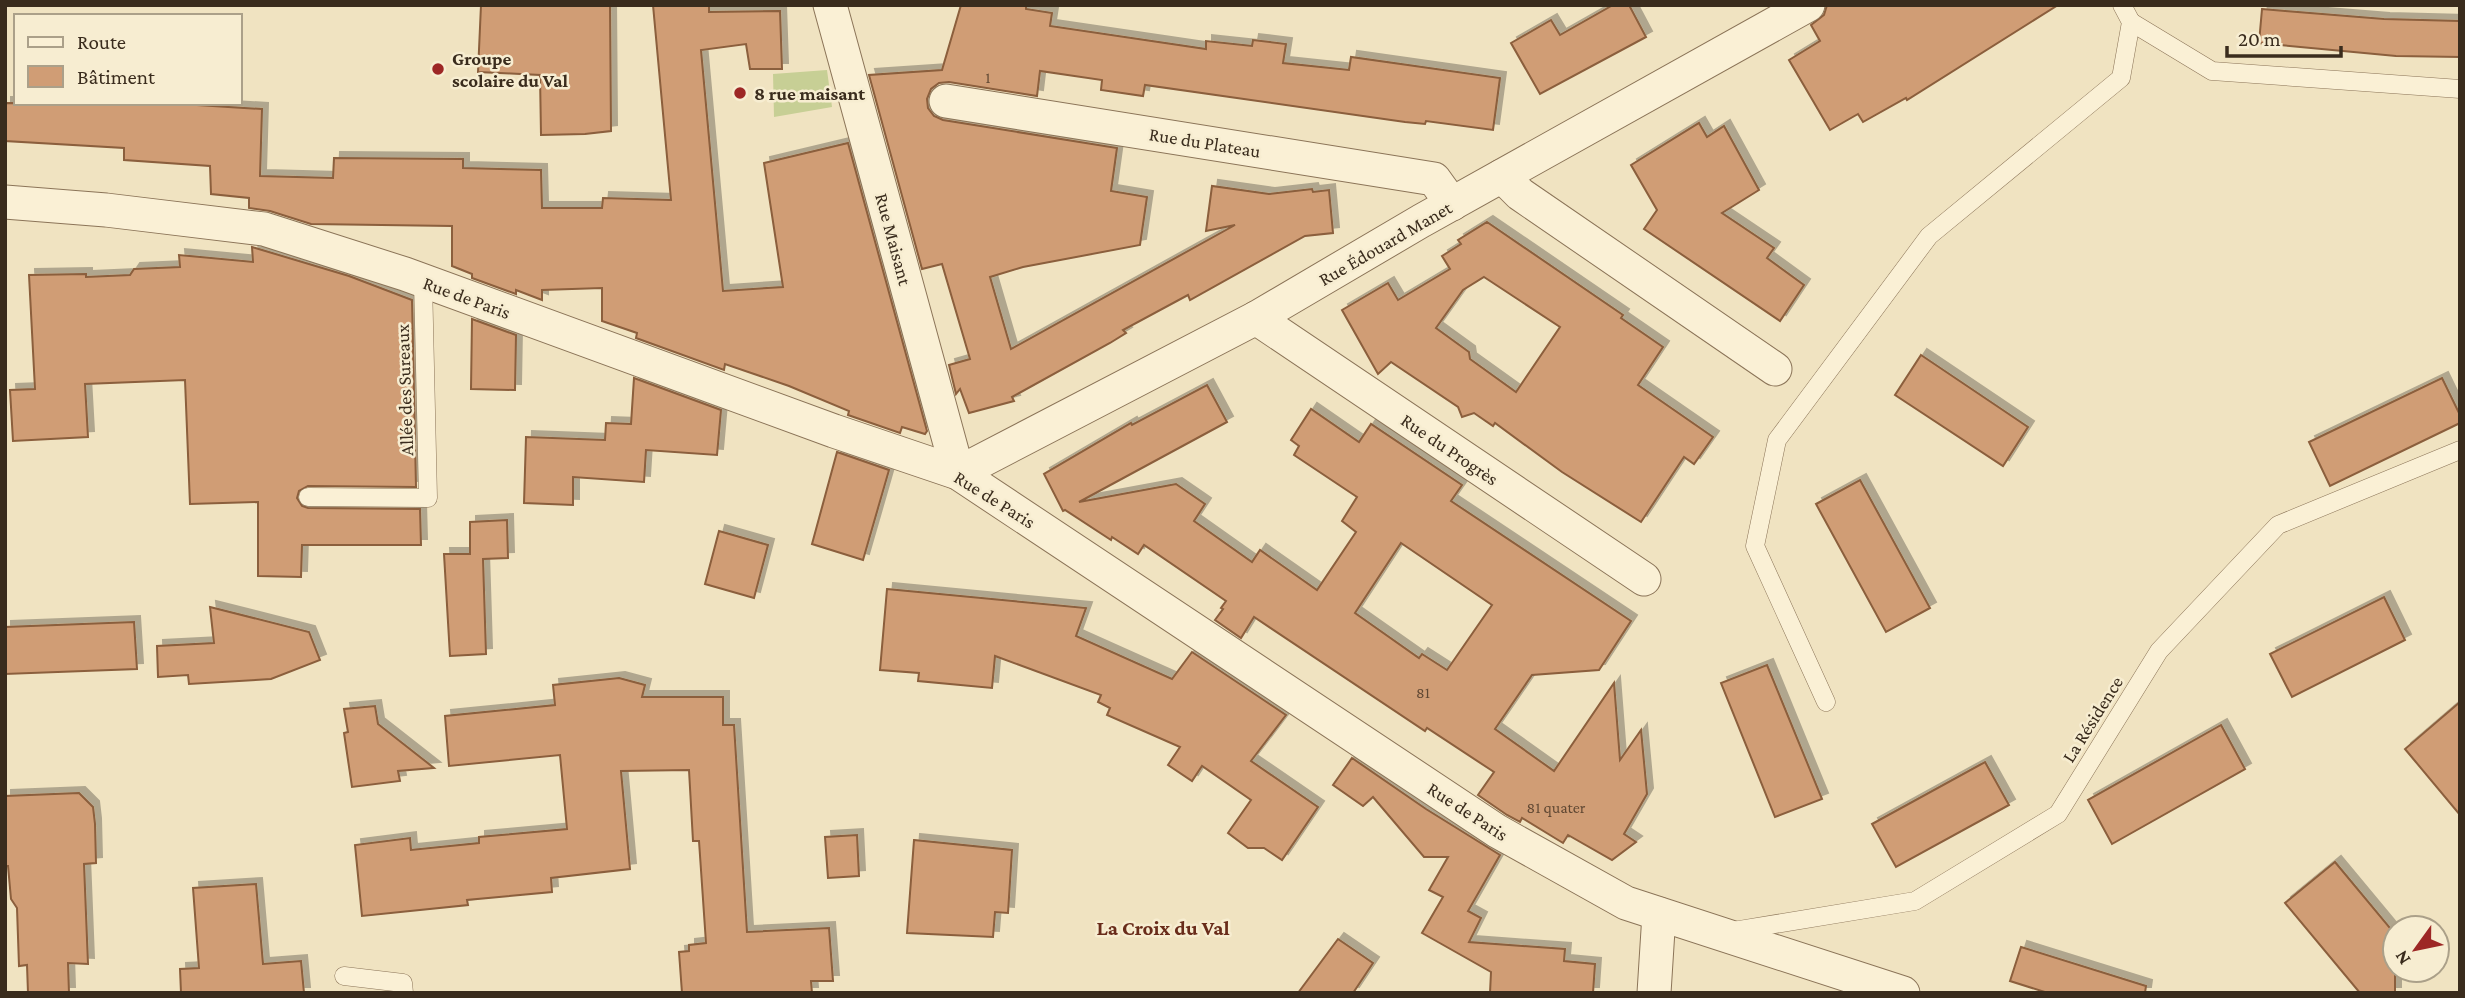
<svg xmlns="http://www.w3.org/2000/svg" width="2465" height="998" font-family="'Crimson Pro',serif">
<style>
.green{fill:#c7cf95}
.building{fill:#d09d75;stroke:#8b5e3c;stroke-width:2;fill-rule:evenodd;filter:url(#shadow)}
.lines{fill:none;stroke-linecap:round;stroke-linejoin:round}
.lane-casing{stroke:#8b7458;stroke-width:19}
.street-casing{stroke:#8b7458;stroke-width:35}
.lane{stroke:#faf0d5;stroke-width:18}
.street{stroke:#faf0d5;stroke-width:33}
.poi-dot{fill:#9d2725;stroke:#f7edd1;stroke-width:2.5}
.labels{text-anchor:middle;stroke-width:5;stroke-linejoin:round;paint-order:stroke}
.number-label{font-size:16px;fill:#604833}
.poi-label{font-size:19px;font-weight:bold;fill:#3a2c1d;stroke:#f7edd1;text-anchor:start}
.street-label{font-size:19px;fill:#3a2c1d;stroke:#f7edd1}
.neighbourhood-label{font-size:21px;font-weight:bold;fill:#692c1a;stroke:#f7edd1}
</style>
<defs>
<filter id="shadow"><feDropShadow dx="6" dy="-6" stdDeviation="0" flood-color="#0004"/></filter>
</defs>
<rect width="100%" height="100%" fill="#f0e3c1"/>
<!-- green -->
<path class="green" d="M827,70L832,107L774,117L773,74Z"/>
<!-- building -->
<g class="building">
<path d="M481,5H610L611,131L585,134L541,135L540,75L478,72Z"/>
<path d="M653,5H709V12L780,11L782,69H750L746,44L701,50L723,291L783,287L764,163L848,143L927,431L925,434L902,427L900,433L848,415L849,411L789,386L725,364L724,370L636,338L637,333L602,321V288L542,290V300L516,290V294L472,278V274L452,266V226L311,224L270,211L249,208V198L211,194L210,166L124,160V148L5,141V103L181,104L262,109L260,176L333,178L334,158L463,159V168L541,170L542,208H602L603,198L671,200Z"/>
<path d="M961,5H1026V9L1052,13L1050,26L1206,49V41L1252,46L1253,40L1286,44L1283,63L1349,70L1351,57L1500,78L1493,130L1426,121L1425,124L1405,122L1145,85L1143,96L1101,90L1102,80L1040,71L1037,96L949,82L939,83L931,89L927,99L928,108L934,116L943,120L1117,148L1111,191L1147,197L1140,245L1023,267L990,277L1011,349L1235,225L1206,231L1212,186L1269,194L1312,189L1313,192L1329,190L1333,233L1305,236L1190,300L1188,295L1123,330L1126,333L1110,343L1012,397L1014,401L969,413L960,389L956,394L949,365L970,359L942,264L922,269L869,75L942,70Z"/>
<path d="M1613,5H1629L1646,37L1540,94L1511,43L1551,20L1560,35Z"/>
<path d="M1827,5H2058L1907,100L1906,98L1863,122L1858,114L1830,130L1789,60L1820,41L1811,25L1824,15Z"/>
<path d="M2262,9L2384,19L2460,21V57L2396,56L2259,43Z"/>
<path d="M1699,123L1707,137L1724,126L1759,190L1722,213L1774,248L1767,258L1804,285L1780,321L1644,229L1657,210L1631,165Z"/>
<path d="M1487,222L1623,315L1621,318L1663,347L1638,385L1713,437L1694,464L1684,457L1641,522L1562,472L1495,423L1493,426L1474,413L1462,417L1458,407L1391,362L1378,374L1342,310L1388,283L1398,300L1450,269L1442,256L1461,244L1458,240ZM1484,277L1560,327L1516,392L1470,359L1469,352L1436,328L1463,290Z"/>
<path d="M252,247L349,276L412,300L416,487L308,486L299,491L297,498L302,506L308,508L420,509L421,545H302L301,577L258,576V502L190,504L185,380L85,384L88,437L13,441L10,390L35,389L29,275L86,274V277L130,275L134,269L180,267L179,255L253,262Z"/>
<path d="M472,319L516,335L515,390L471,389Z"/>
<path d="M1921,355L2028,427L2003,466L1895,395Z"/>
<path d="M634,378L721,410L717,455L646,450L644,482L573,477V505L524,503L526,437L605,440L606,423L631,424Z"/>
<path d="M2442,378L2460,415V423L2330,486L2309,442Z"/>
<path d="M1207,385L1227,422L1079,502L1176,484L1205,504L1194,521L1252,562L1260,550L1317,590L1356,532L1342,521L1357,497L1294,455L1299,446L1291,440L1311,409L1359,442L1371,424L1462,485L1451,501L1631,621L1599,670L1532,675L1495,729L1554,771L1614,683L1620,760L1641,730L1647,794L1624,834L1636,842L1612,860L1568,835L1563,843L1522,818L1520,822L1507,815L1478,795L1494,772L1427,728L1425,731L1254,617L1241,638L1215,620L1223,609L1221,608L1226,601L1144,545L1138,554L1112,537L1111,540L1065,510L1063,511L1044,474L1131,423L1132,425ZM1401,543L1492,605L1447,670L1422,654L1419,658L1355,613Z"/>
<path d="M837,452L889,470L863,560L812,544Z"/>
<path d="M1860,480L1930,608L1886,632L1816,504Z"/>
<path d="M507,520L508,558L483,559L486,654L450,656L444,554H470V522Z"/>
<path d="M719,531L768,545L754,598L705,584Z"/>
<path d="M887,589L1086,608L1076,636L1172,679L1192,652L1286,715L1251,761L1318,807L1282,860L1264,848H1248L1228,833L1251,800L1202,766L1192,781L1168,765L1180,747L1107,715L1110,708L1098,702L1101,695L995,656L992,688L918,681L919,673L880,670Z"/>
<path d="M2384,597L2405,640L2292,697L2270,654Z"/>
<path d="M210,607L309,632L320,660L271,679L189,684L188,675L158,677L157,646L214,643Z"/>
<path d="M134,622L137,669L5,674V627Z"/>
<path d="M1767,665L1822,799L1775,817L1721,683Z"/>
<path d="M619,678L645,685L642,697H723V725H734L747,932L829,928L833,981H811L812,993H682L679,952L689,951V945L706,943L699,841H693L689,770L621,771L630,869L551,878L552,892L467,900L468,905L362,916L355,845L410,838L411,850L479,843V837L567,829L560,755L449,766L445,716L555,705L553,685Z"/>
<path d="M2460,702V815L2405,749Z"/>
<path d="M375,706L378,724L434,768L398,771L400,781L352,787L344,733L348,732L344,709Z"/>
<path d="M2221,725L2245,769L2112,844L2088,800Z"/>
<path d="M1352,758L1426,809L1500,855L1468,911L1481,918L1469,942L1565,949L1564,961L1595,964L1593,993H1490L1491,972L1422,933L1443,897L1429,890L1448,857H1424L1373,797L1363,806L1333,785Z"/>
<path d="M1985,762L2009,805L1896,867L1872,824Z"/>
<path d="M79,793L93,807L95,824L96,863L84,864L88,964L68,963L69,993H28L27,965L19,966L17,908L11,899L8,866H5V796Z"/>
<path d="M857,835L859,876L828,878L825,837Z"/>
<path d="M914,840L1012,850L1008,913L995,912L993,937L907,933Z"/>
<path d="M2335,862L2395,934V993H2360L2285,903Z"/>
<path d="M256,884L263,964L301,961L304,993H181L180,969L199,968L193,888Z"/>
<path d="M1338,939L1373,963L1353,993H1298Z"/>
<path d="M2021,947L2146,986L2145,993H2048L2010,981Z"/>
</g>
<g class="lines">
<defs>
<g id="lane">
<path d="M2131,22L2212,71L2460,89"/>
<path d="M308,497L428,498L423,281"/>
<path d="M1826,702L1755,546L1777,440L1929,236L2121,78L2131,22L2122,5"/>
<path d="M1733,931L1915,901L2058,814L2159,651L2278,525L2460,450"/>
<path d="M344,976L403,983L404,993"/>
</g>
<g id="street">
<path d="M830,5L958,473L1256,318L1421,221L1808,5"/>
<path d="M946,101L1434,179L1452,204"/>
<path d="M1502,176L1520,194L1775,369"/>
<path d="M5,202L106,210L264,229L405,274L834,431L958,473L1497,831L1626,903L1903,993"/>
<path d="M1256,318L1644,579"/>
<path d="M1654,993L1659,914"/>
</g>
</defs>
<!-- lane casing -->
<use href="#lane" class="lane-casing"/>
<!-- street casing -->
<use href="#street" class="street-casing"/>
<!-- lane -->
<use href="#lane" class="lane"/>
<!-- street -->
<use href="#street" class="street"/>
</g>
<!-- markers -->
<g class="poi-dot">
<circle cx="438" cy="69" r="7"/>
<circle cx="740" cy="93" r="7"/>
</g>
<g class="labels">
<!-- number labels -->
<g class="number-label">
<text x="988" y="83">1</text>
<text x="1423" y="698">81</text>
<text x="1556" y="813">81 quater</text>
</g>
<!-- poi labels -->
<g class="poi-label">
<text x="452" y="65">Groupe<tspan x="452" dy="22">scolaire du Val</tspan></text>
<text x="754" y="100">8 rue maisant</text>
</g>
<!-- street labels -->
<g class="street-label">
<text transform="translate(1205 142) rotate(9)" y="7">Rue du Plateau</text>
<text transform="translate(894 239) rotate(75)" y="7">Rue Maisant</text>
<text transform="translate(1385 243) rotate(-30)" y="7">Rue Édouard Manet</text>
<text transform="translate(467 297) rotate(20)" y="7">Rue de Paris</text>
<text transform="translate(404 390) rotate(-92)" y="7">Allée des Sureaux</text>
<text transform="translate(1450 449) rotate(34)" y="7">Rue du Progrès</text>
<text transform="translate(995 499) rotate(32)" y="7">Rue de Paris</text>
<text transform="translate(2092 719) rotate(-58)" y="7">La Résidence</text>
<text transform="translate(1468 811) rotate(33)" y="7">Rue de Paris</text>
</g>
<!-- neighbourhood labels -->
<g class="neighbourhood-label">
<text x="1163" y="935">La Croix du Val</text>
</g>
</g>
<!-- border -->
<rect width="2465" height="998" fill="none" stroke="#3a2c1d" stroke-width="14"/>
<!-- legend -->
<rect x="14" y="14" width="228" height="91" fill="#f7edd1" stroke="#aba089" stroke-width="2"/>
<rect x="28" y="37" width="35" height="10" fill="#faf0d5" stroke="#aba089" stroke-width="2"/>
<text x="77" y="49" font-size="21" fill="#3a2c1d">Route</text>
<rect x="28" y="66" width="35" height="21" fill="#d09d75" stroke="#aba089" stroke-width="2"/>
<text x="77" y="84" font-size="21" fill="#3a2c1d">Bâtiment</text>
<!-- north arrow -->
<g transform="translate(2416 949) rotate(237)"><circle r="33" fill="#f7edd1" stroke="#aba089" stroke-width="2"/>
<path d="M0-5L12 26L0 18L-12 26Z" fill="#9d2725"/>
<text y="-10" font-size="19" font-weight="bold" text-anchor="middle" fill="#3a2c1d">N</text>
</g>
<!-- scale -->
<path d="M2227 46v10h114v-10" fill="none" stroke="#3a2c1d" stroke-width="3.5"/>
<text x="2238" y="46" font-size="21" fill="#3a2c1d" stroke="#f7edd1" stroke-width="5" paint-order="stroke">20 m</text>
</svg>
